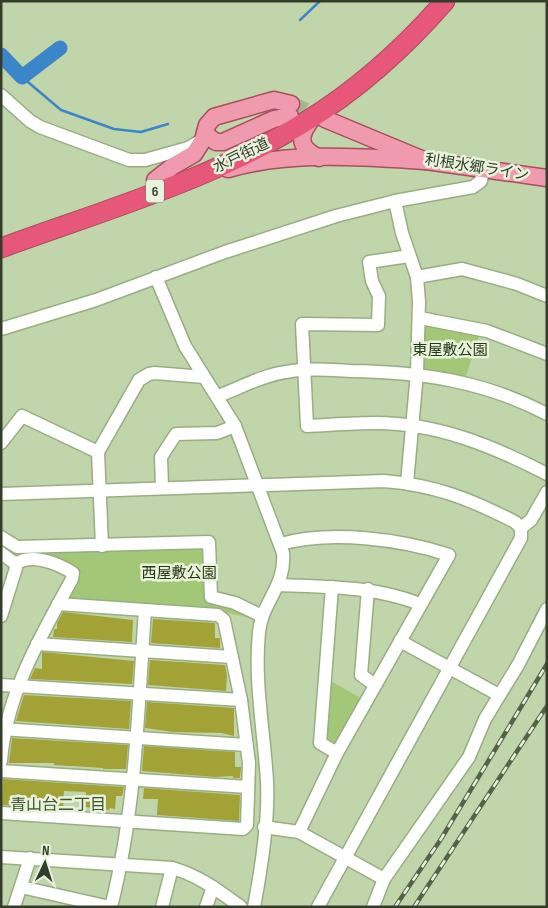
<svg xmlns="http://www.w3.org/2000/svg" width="548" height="908" font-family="'Sofia Sans Condensed','Noto Sans JP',sans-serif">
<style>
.green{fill:#a2c777}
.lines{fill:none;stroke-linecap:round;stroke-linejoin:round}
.stream{stroke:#3b85c9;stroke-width:2.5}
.river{stroke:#3b85c9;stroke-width:15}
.building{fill:#a2a237}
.major-tunnel{stroke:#a4b791;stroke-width:16;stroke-dasharray:16 8;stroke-linecap:butt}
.minor-casing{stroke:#98ad83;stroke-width:15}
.major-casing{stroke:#a84e5e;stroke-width:19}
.highway-casing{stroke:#a84e5e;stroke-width:21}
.minor{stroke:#fff;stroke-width:12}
.major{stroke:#f09aaf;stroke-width:16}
.highway{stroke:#e65779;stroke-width:19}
.rail-casing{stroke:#556149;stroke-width:4.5}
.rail{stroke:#e7f3dc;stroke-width:2.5;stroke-dasharray:8;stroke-linecap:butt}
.labels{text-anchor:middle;stroke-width:5;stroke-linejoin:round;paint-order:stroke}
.shield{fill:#e7f3dc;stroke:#6a7460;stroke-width:1}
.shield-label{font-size:14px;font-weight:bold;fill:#343d2b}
.street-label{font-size:15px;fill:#343d2b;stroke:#e7f3dc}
.park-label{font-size:15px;fill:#293914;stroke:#e7f3dc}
.neighbourhood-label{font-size:16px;fill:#40522c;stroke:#e7f3dc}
</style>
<rect width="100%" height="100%" fill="#c0d6aa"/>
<!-- green -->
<g class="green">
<path d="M426,323L480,333L465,379L443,373L424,370C424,361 423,327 426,323Z"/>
<path d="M202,546L205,548L207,602L233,608L254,619L215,610L66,599L80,575L94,578L81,575L77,570L30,554L32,551Z"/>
<path d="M331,681L364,700L338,746L326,741Z"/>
</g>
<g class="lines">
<!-- stream -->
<g class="stream">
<path d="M300,20L320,1"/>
<path d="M22,77L61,110L114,129L141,132L168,124"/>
</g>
<!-- river -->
<path class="river" d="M1,55L22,77L60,48"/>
</g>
<!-- building -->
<g class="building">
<path d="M63,612L133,620L132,642L53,637L54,629H57V623Z"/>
<path d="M153,619L215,623V638H220V648L151,643Z"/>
<path d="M42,652L134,661L132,684L30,679L35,668L42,669Z"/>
<path d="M150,660L225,665L227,675L226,691L148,685Z"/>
<path d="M24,695L131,701L129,729L16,721Z"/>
<path d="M147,702L234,708V736L221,733L173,732L145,728Z"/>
<path d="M12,738L128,745L126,769H103V768L54,765V763H9Z"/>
<path d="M144,746L235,752V767H241L240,778H233V776L215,777L142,771Z"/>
<path d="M3,779L124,787L122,796H116L115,809L110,808L109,810L85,807L86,792L64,791L63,809L50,808V806H17L2,805Z"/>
<path d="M144,788L240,795L239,821L157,815L158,799H143Z"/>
</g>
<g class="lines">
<!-- major-tunnel -->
<path class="major-tunnel" d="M291,104L325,119"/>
<defs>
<g id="minor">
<path d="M1,95L30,121L40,127L129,160H145L188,148L202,140"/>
<path d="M395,201L402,233L417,277L419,302L417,373L407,483"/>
<path d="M409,256L369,262L372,281L379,296L378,325L302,324L307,426C330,425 353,423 376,423C437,423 493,446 547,474"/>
<path d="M156,277L185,346L235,426L283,553C286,586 262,602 259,632C254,682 264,731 267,781C269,819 261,870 254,907"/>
<path d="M417,277L462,269L517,284L547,296"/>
<path d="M420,318L487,331L547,354"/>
<path d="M1,329L96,300L225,252L336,216L395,201L473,187L481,181L483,168"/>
<path d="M218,396C240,388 263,375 286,372C308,368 330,370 351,371C421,372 484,381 547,414"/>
<path d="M1,443L22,416L98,452"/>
<path d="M162,488L161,457L176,434L217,433L235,426"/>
<path d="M1,494L384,481C435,485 470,499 515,522L521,528V538L318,907"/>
<path d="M521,528L531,520L547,492"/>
<path d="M1,537L17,547L209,542L211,597L235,603L262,616"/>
<path d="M281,544C330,530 401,539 449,555L337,753L299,832"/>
<path d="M102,546L98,452L139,380L149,374L155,373L204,377"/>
<path d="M1,553L16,564V568L1,616"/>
<path d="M279,585C328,587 374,586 420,604"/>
<path d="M332,587L320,743L337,753"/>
<path d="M368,589L361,675L375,685"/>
<path d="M400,641L499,695"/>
<path d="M37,644L232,657"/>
<path d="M1,685L241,700"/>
<path d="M1,729L246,745"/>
<path d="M1,761C6,694 41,636 72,579L73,573C59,564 31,552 16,564"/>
<path d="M1,771L248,787"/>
<path d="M1,813L243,829L247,825L249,763L241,700L224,620L218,615L58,604"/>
<path d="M264,827L299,832L384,879"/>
<path d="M1,857L172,868C198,875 219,891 241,907"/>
<path d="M21,887L110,907"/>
<path d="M14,907L30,858"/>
<path d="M111,907C136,809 138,710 145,610"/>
<path d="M162,907L172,868"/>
<path d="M206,907L213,887"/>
<path d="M373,907L384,879L469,757L485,719L518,665L547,609"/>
</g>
<g id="major">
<path d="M314,116C299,135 296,146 319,158"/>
<path d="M325,119L426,161L547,178"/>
<path d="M205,134L216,142H223L274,119L290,116"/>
<path d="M228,169C291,151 361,157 426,161"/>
<path d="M155,180L173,166L194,154L203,140L207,125L214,117L274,100L291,104"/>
</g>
<path id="highway" d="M1,248C102,211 213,179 305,122C357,90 405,47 445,1"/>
</defs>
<!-- minor casing -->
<use href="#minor" class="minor-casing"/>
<!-- major casing -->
<use href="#major" class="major-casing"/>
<!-- highway casing -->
<use href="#highway" class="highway-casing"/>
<!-- minor -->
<use href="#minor" class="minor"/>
<!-- major -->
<use href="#major" class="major"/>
<!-- highway -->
<use href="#highway" class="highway"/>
<defs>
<g id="rail">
<path d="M395,907L441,839L547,664"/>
<path d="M414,907L547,706"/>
</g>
</defs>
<!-- rail casing -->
<use href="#rail" class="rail-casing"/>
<!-- rail -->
<use href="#rail" class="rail"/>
</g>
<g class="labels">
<!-- shield labels -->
<rect class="shield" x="146" y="179.5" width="18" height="23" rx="4"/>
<g class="shield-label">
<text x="155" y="196">6</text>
</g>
<!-- street labels -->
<g class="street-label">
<text transform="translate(241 155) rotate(-26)" y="5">水戸街道</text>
<text transform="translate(477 167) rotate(9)" y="5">利根水郷ライン</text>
</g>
<!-- park labels -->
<g class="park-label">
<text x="450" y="355">東屋敷公園</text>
<text x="179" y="578">西屋敷公園</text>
</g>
<!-- neighbourhood labels -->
<g class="neighbourhood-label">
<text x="58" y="810">青山台二丁目</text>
</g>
</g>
<!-- border -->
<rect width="548" height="908" fill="none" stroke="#343d2b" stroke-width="5"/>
<!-- north arrow -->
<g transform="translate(45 863) rotate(4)" stroke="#e7f3dc" stroke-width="4" paint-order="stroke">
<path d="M0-4L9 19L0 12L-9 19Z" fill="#343d2b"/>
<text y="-8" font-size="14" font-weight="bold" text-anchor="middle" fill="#343d2b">N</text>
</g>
</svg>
